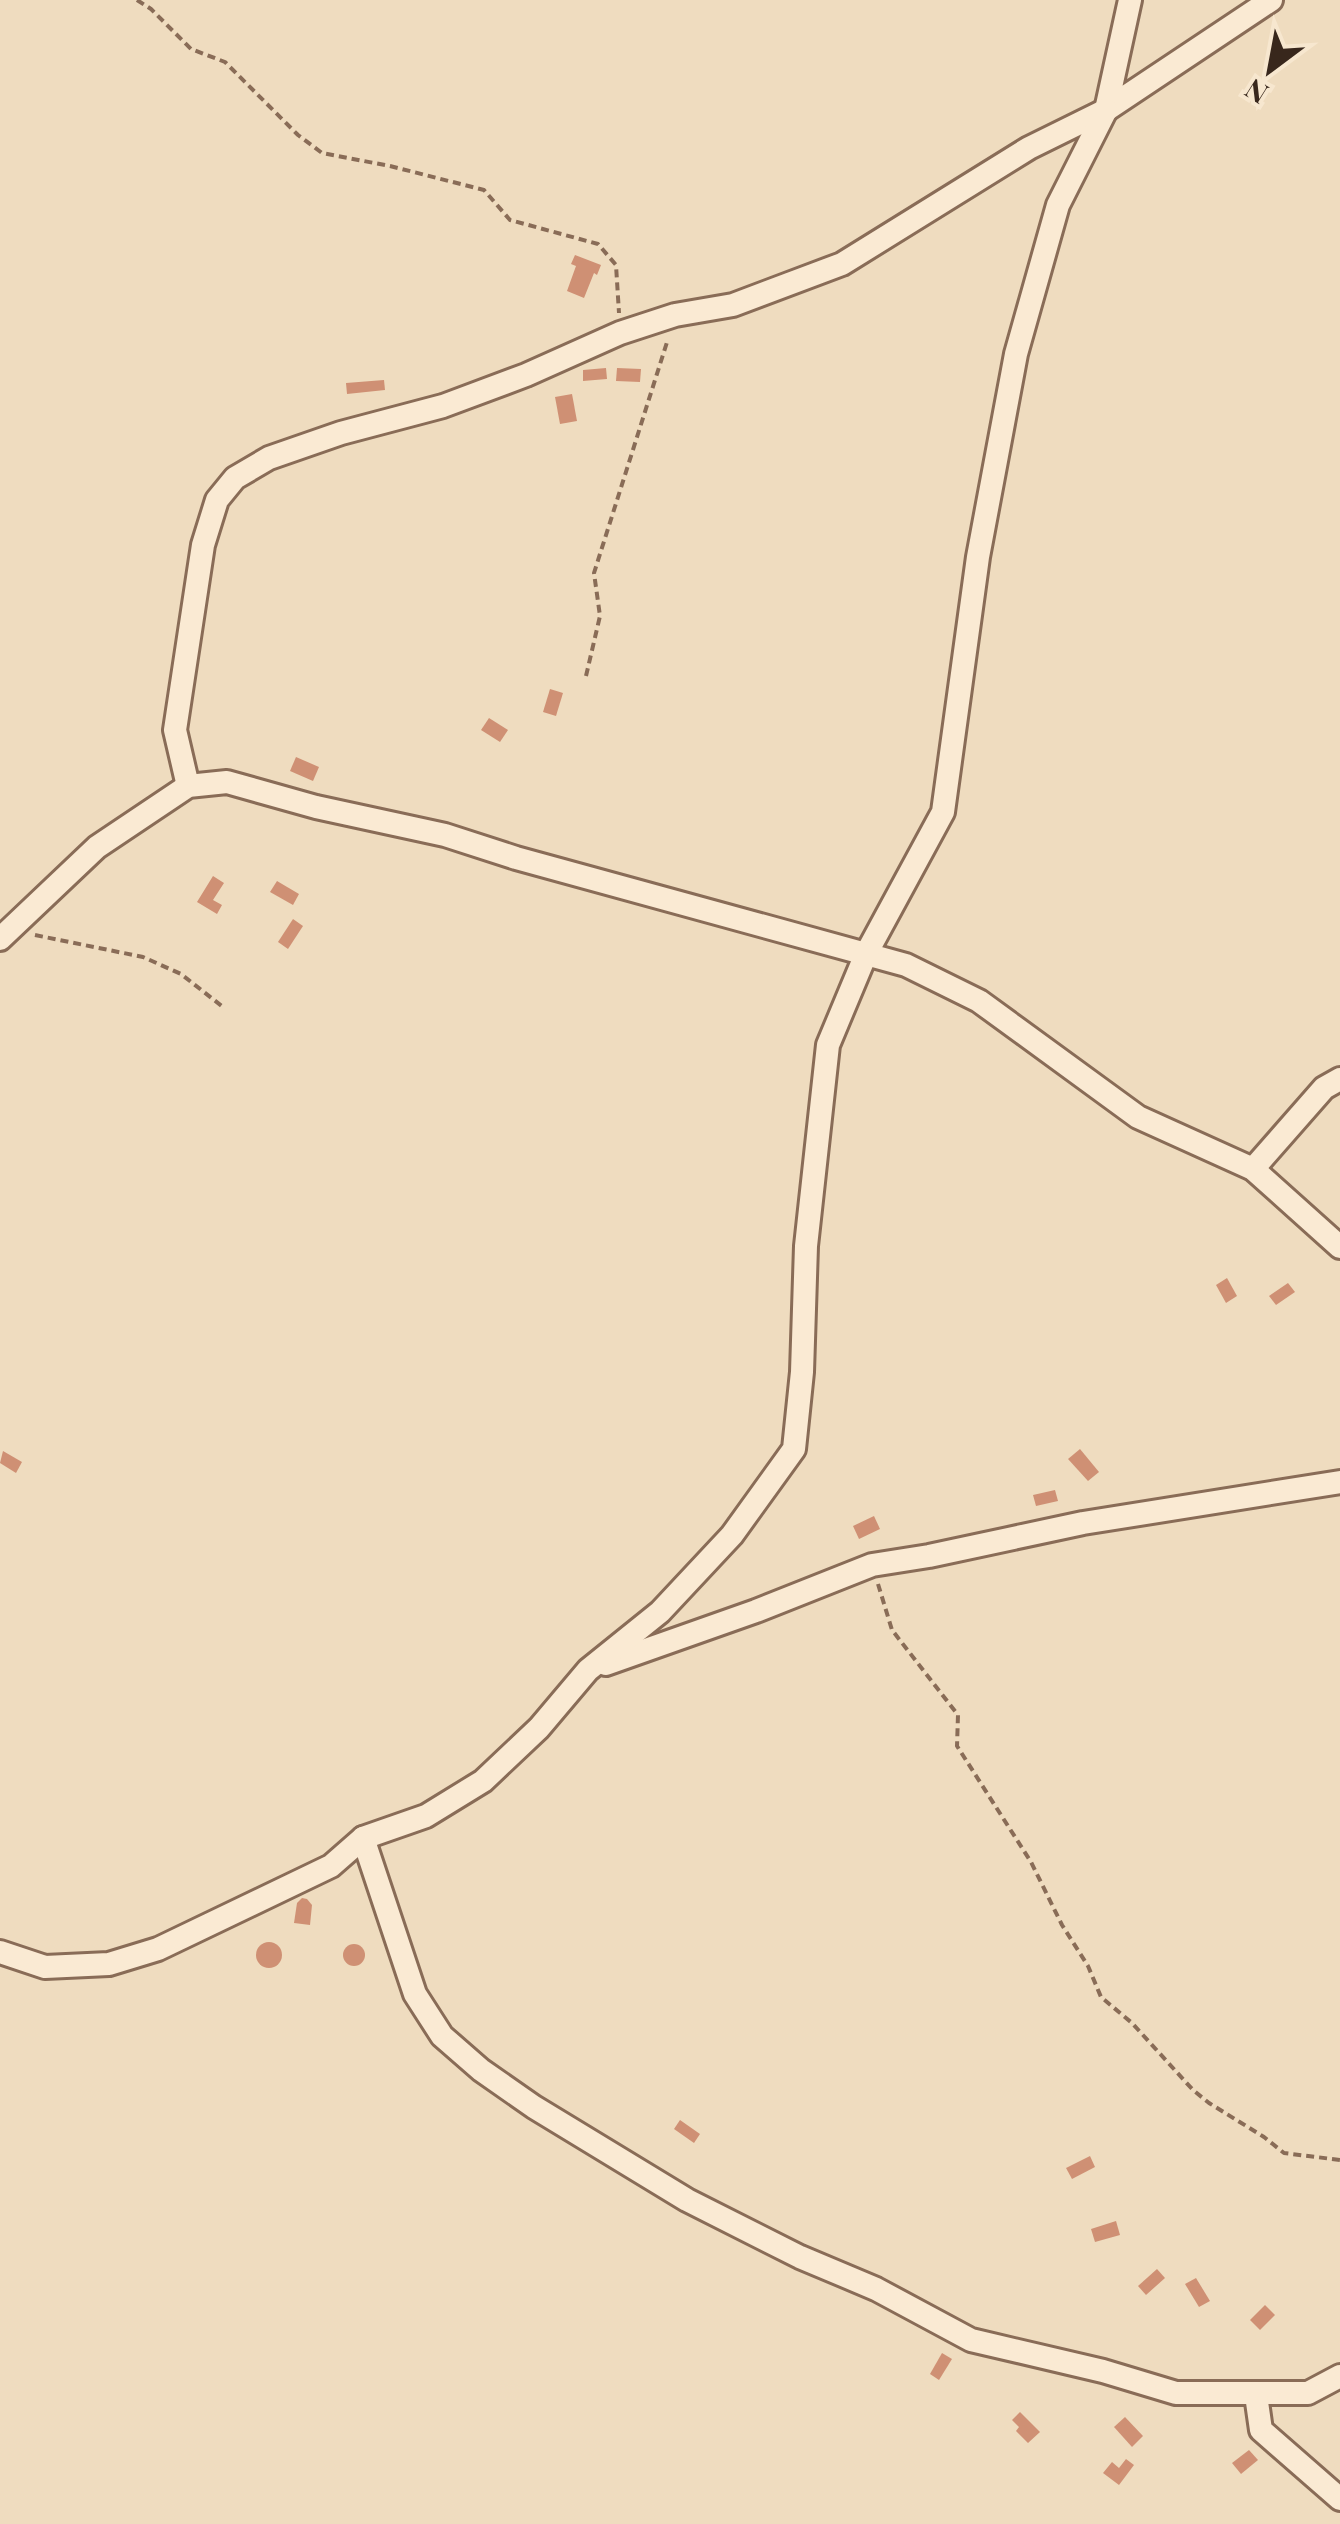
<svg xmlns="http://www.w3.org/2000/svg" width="1340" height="2524" font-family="'Playfair Display',serif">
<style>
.building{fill:#cf9074}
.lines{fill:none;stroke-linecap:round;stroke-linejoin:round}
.street-casing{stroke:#896c57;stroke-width:28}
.path{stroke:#896c57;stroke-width:4;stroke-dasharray:8 5;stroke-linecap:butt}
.street{stroke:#faead3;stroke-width:22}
</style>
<rect width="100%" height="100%" fill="#efdcbf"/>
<!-- building -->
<g class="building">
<path d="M575,255L601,265L597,275L594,273L584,298L567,291L576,266L571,264Z"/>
<path d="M606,368L607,379L583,381V370Z"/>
<path d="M617,368L641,369L640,382L616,381Z"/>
<path d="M384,380L385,390L347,394L346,383Z"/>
<path d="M572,394L577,421L560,424L555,397Z"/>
<path d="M550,689L563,693L556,716L543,712Z"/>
<path d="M489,718L508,730L500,742L481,730Z"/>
<path d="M296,757L319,767L313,781L290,771Z"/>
<path d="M213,876L224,883L213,900L222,905L217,914L197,902Z"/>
<path d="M277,881L299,894L293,905L270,892Z"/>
<path d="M293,919L303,926L288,949L278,942Z"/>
<path d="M1227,1278L1237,1296L1226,1303L1216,1285Z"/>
<path d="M1288,1283L1295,1292L1276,1305L1269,1296Z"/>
<path d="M1080,1449L1099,1472L1088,1481L1068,1459Z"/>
<path d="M3,1451L22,1462L16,1473L0,1463Z"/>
<path d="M1055,1490L1058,1501L1036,1506L1033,1495Z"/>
<path d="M874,1516L880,1529L859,1539L853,1526Z"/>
<path d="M302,1898L307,1899L312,1905L310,1925L294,1923L297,1903Z"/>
<circle cx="269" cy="1955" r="13"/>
<circle cx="354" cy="1955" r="11"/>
<path d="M680,2120L700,2134L694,2143L674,2129Z"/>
<path d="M1090,2156L1095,2167L1072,2179L1066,2168Z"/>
<path d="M1116,2221L1120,2235L1095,2242L1091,2229Z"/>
<path d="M1157,2269L1165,2278L1146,2295L1138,2286Z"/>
<path d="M1196,2278L1210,2301L1199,2307L1185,2284Z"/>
<path d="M1265,2305L1275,2315L1260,2330L1250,2320Z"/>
<path d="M942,2353L952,2359L939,2380L930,2374Z"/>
<path d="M1020,2412L1040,2432L1028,2443L1016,2431L1019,2427L1012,2420Z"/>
<path d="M1125,2417L1143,2436L1132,2447L1114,2427Z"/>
<path d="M1249,2450L1258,2460L1241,2474L1232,2463Z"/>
<path d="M1126,2459L1134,2465L1119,2485L1103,2473L1112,2462L1119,2468Z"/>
</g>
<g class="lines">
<defs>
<g id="street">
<path d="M1130,0L1106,110L1271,0"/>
<path d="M188,786L175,730L203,545L217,500L235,478L269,458L341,433L443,406L526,375L620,333L675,315L733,305L842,264L1029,148L1106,110"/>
<path d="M0,939L97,847L188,786L227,782L316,807L445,835L516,858L906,965L979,1001L1138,1117L1253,1169L1340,1247"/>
<path d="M1253,1169L1324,1088L1340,1079"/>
<path d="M606,1664L756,1611L872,1565L929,1556L1083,1523L1340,1482"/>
<path d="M363,1838L415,1994L442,2036L481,2070L534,2107L687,2200L800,2257L876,2289L971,2340L1103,2371L1176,2393H1308L1340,2376"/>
<path d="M0,1952L45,1967L109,1964L158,1949L331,1866L363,1838L426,1816L483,1781L539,1728L588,1670L660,1612L732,1535L794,1449L802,1372L806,1246L828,1045L866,954L943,812L978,557L1016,354L1058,205L1106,110"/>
<path d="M1256,2395L1261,2430L1340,2499"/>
</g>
</defs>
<!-- street casing -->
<use href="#street" class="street-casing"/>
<!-- path -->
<g class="path">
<path d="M137,0L151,9L191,49L225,62L298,135L322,153L390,166L484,190L510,220L598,244L616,265L619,313"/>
<path d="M586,676L600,616L594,573L668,339"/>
<path d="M35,935L143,957L181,974L223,1007"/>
<path d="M878,1584L892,1630L958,1715L957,1746L1031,1862L1062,1925L1088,1966L1101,1997L1132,2023L1193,2090L1209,2103L1264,2137L1284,2153L1340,2160"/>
</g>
<!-- street -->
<use href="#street" class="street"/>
</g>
<!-- north arrow -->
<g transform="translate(1270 70) rotate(212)" stroke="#f7e7cf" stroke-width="8" paint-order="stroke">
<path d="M0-8L18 38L0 25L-18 38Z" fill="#38271c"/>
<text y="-15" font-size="28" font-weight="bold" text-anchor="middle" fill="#38271c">N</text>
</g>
</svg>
